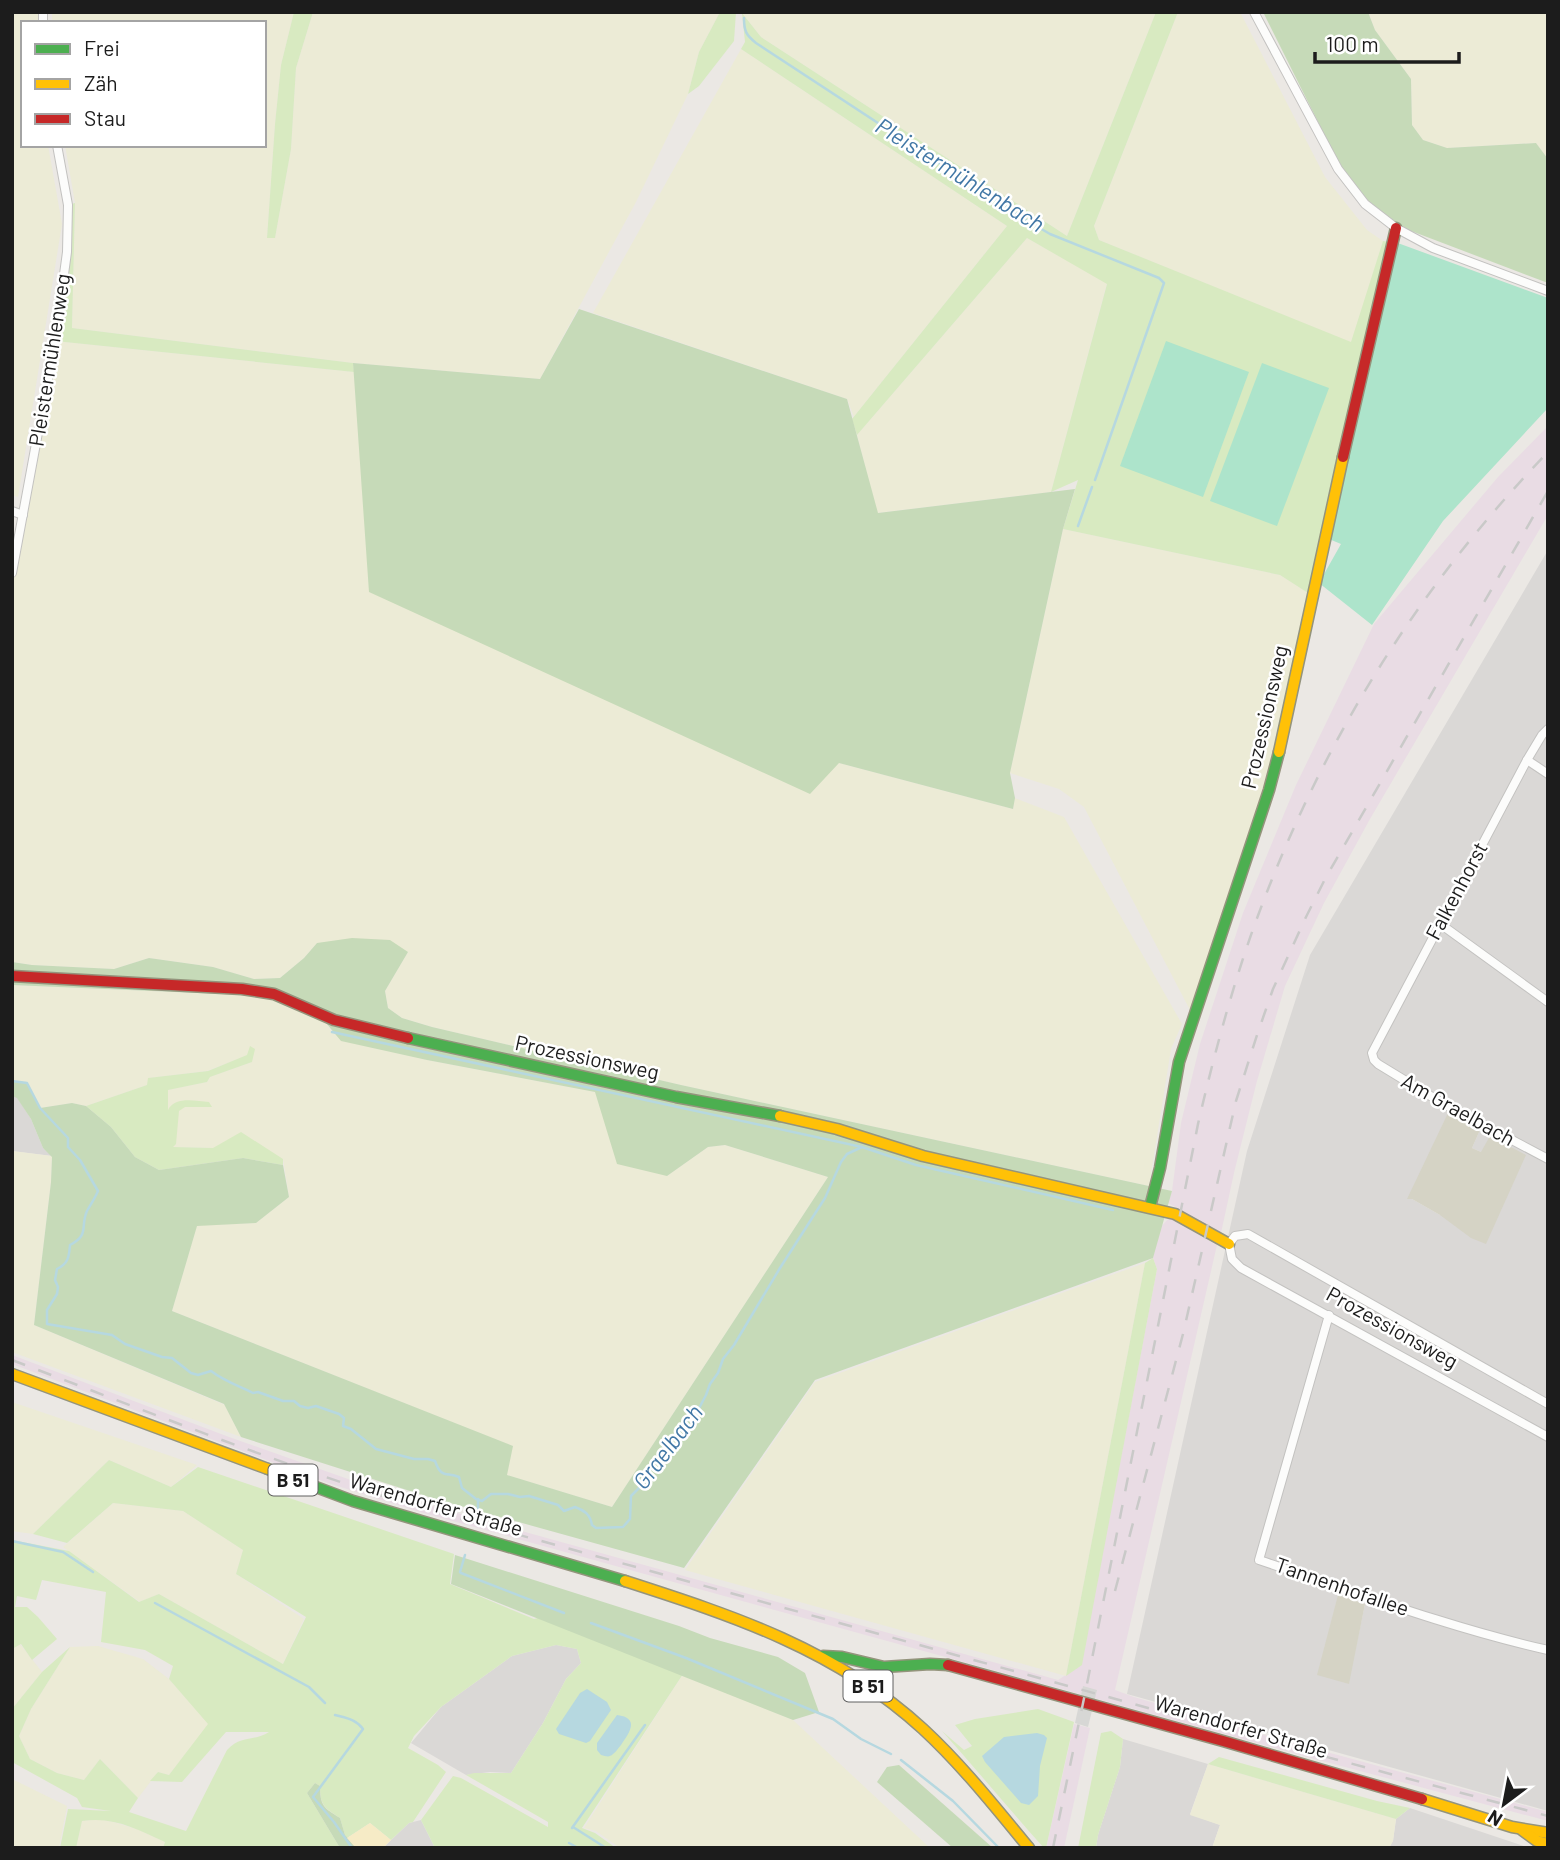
<svg xmlns="http://www.w3.org/2000/svg" width="1560" height="1860" font-family="Barlow,sans-serif">
<style>
.residential{fill:#dad8d6;fill-rule:evenodd}
.industrial{fill:#e9dce4}
.construction{fill:#d5d3c5}
.farmland{fill:#ecebd6}
.grass{fill:#d8eac1}
.forest{fill:#c6dab8}
.sand{fill:#f6ebc6}
.pitch{fill:#ade4cb}
.water{fill:#b6d8e0}
.pier{fill:#d7d7d5}
.lines{fill:none;stroke-linecap:round;stroke-linejoin:round}
.stream{stroke:#b6d8e0;stroke-width:2.5}
.street-casing{stroke:#c3c2c0;stroke-width:10}
.fast-casing{stroke:#94947c;stroke-width:13}
.slow-casing{stroke:#94947c;stroke-width:13}
.jam-casing{stroke:#94947c;stroke-width:13}
.street{stroke:#fcfcfb;stroke-width:8}
.fast{stroke:#4caf50;stroke-width:10}
.slow{stroke:#ffc107;stroke-width:10}
.jam{stroke:#c62828;stroke-width:10}
.rail{stroke:#c9c9c8;stroke-width:2.5;stroke-dasharray:14 14;stroke-linecap:butt}
.labels{text-anchor:middle;stroke-width:5;stroke-linejoin:round;paint-order:stroke}
.shield{fill:#fff;stroke:#606060;stroke-width:2}
.shield-label{font-size:19px;font-weight:bold;fill:#1c1c1c}
.street-label{font-size:21px;fill:#1c1c1c;stroke:#fff}
.water-label{font-size:23px;font-style:italic;fill:#4278a6;stroke:#fff}
</style>
<rect width="100%" height="100%" fill="#ebe8e4"/>
<!-- residential -->
<g class="residential">
<path d="M1548,550V1811L1127,1694L1247,1151L1310,955ZM1480,1130L1472,1148L1481,1152L1440,1215L1412,1199ZM1338,1595L1365,1604L1348,1684Z"/>
<path d="M12,1096L17,1097L31,1119L43,1148L52,1156L12,1151Z"/>
<path d="M556,1645L577,1649L581,1663L566,1679L543,1723L511,1773L490,1772L466,1775L411,1743L441,1707L512,1656Z"/>
<path d="M1123,1739L1208,1764L1190,1814L1220,1825L1212,1848H1096L1098,1835L1120,1767Z"/>
<path d="M1410,1808L1530,1848H1389L1393,1841L1396,1819Z"/>
<path d="M421,1820L435,1848H383L409,1823Z"/>
</g>
<!-- industrial -->
<g class="industrial">
<path d="M1548,426V515L1370,819L1324,903L1285,986L1257,1081L1234,1173L1221,1233L1168,1203L1172,1191L1181,1123L1200,1044L1243,913L1296,785L1374,624L1498,477Z"/>
<path d="M1169,1218L1217,1245L1115,1690L1134,1697L1275,1738L1548,1812V1821L1315,1759L420,1512L328,1483L12,1364V1355L229,1437L396,1496L1058,1680L1081,1665L1157,1269L1153,1258L1160,1228Z"/>
<path d="M1074,1724L1090,1728L1064,1848H1046Z"/>
</g>
<!-- construction -->
<g class="construction">
<path d="M1448,1113L1480,1130L1472,1148L1481,1152L1490,1136L1526,1155L1486,1244L1471,1238L1440,1215L1412,1199H1407Z"/>
<path d="M1338,1595L1365,1604L1349,1684L1317,1675Z"/>
</g>
<!-- farmland -->
<g class="farmland">
<path d="M12,12H42V23H23V145H48L62,224L18,497L12,495Z"/>
<path d="M52,12H294L281,65L275,124L267,238H275L291,149L296,68L313,12H720L699,52L688,94L636,202L540,379L353,363L72,328L75,203L65,145H264V23H52Z"/>
<path d="M1156,12L1067,236L761,37L742,13Z"/>
<path d="M1178,12H1240L1325,177L1367,230L1383,241L1352,343L1099,240L1094,226Z"/>
<path d="M1368,12H1548V159L1536,143L1447,148L1423,140L1412,125L1411,79L1375,30Z"/>
<path d="M741,49L1007,226L852,419L854,417L847,399L593,313Z"/>
<path d="M1027,238L1107,283L1051,492L877,513L857,435Z"/>
<path d="M55,341L354,372L370,592L839,763L1013,809L1015,798L1064,817L1182,1024L1171,1049L1149,1186L681,1085L432,1027L402,1018L388,1008L385,991L408,952L317,943L304,958L280,978L254,979L213,967L149,958L114,969L32,965L12,962V573Z"/>
<path d="M1063,529L1280,575L1308,593L1271,767L1256,819L1191,1012L1084,807L1059,789L1010,773Z"/>
<path d="M12,985L266,996L326,1023L332,1032L427,1060L595,1092L667,1176L708,1147L725,1145L828,1177L612,1507L506,1475L512,1446L172,1311L197,1225L256,1223L289,1197L283,1159L213,1148L171,1147L168,1113L167,1090L207,1082L210,1077L252,1062L248,1055L207,1071L149,1078L147,1085L86,1106L72,1103L40,1108L27,1083L12,1081Z"/>
<path d="M12,1151L52,1156L51,1182L34,1325L225,1405L241,1437L12,1352Z"/>
<path d="M1145,1263L1066,1676L685,1570L815,1382Z"/>
<path d="M12,1402L197,1465L171,1487L109,1460L33,1534L12,1531Z"/>
<path d="M113,1503L183,1511L243,1550L236,1574L304,1619L283,1664L159,1594L140,1602L63,1547Z"/>
<path d="M20,1644L42,1672L12,1709V1649Z"/>
<path d="M98,1646L143,1659L169,1679L209,1724L169,1775L158,1772L138,1798L100,1759L84,1780L57,1773L30,1759L19,1736L31,1709L70,1647Z"/>
<path d="M683,1674L793,1720L930,1848H620L596,1831L584,1828Z"/>
<path d="M1208,1764L1396,1819L1393,1841L1389,1848H1212L1220,1825L1190,1815Z"/>
<path d="M12,1779L67,1806L59,1848H12Z"/>
<path d="M98,1819L113,1822L137,1829L165,1842L163,1848H76L82,1821Z"/>
</g>
<!-- grass -->
<g class="grass">
<path d="M294,12H313L296,68L291,149L275,238H267L275,124L281,65Z"/>
<path d="M720,12H736L734,41L699,86L688,94L699,52Z"/>
<path d="M1156,12H1178L1094,226L1099,240L1351,342L1383,241L1389,242L1308,593L1280,575L1063,529L1078,480L1051,492L1107,284L1027,238L857,435L852,419L1007,226L741,49L745,42L742,13L761,37L1067,236Z"/>
<path d="M75,203L72,328L353,363L354,372L55,341L68,205Z"/>
<path d="M250,1046L255,1049L252,1062L210,1077L207,1082L168,1090V1110C175,1096 195,1101 209,1102L212,1107H185L179,1111L176,1144L173,1147L213,1148L241,1132L283,1159V1165L243,1158L159,1170L135,1157L111,1127L86,1106L147,1085L148,1078L208,1071L247,1055Z"/>
<path d="M1153,1258L1157,1269L1082,1665L1066,1676L1145,1263Z"/>
<path d="M109,1460L171,1487L198,1467L454,1554L450,1584L534,1619L538,1618L683,1674L582,1828L595,1833L616,1848H435L421,1820L453,1776L461,1778L548,1827V1822L466,1775L474,1773H511L543,1723L566,1679L581,1663L577,1649L556,1645L512,1656L441,1707L414,1736L408,1748L438,1765L446,1772L413,1822L409,1823L391,1840L370,1823L347,1838L345,1835L340,1818C325,1808 320,1806 320,1786L315,1783L307,1793L340,1848H163L165,1842C137,1829 113,1816 82,1821L76,1848H60L68,1809L111,1811L82,1807L77,1798L12,1762V1709L42,1672L70,1647L31,1709L19,1736L30,1759L57,1773L84,1780L100,1759L138,1798L129,1812L186,1831L227,1750C241,1735 253,1742 269,1732H226L182,1782L150,1781L158,1772L169,1775L208,1724L169,1679L173,1666L145,1650L101,1642L106,1592L42,1580L36,1600L17,1596L15,1607H27L38,1617L57,1639L32,1660L21,1644L12,1649V1540L69,1551L139,1602L159,1594L283,1664L306,1617L236,1574L243,1550L183,1511L113,1503L67,1543L33,1534Z"/>
<path d="M1038,1709L1074,1722L1046,1848H1044C1009,1809 976,1769 942,1731L964,1750L972,1746L955,1725L975,1719Z"/>
<path d="M1111,1731L1123,1739L1120,1767L1098,1835L1096,1848H1078L1101,1733Z"/>
<path d="M1219,1757L1377,1801L1410,1808L1396,1819L1208,1764Z"/>
</g>
<!-- forest -->
<g class="forest">
<path d="M1263,12H1368L1375,30L1411,79L1412,125L1423,140L1447,148L1536,143L1548,159V283L1398,226L1369,204L1343,172Z"/>
<path d="M579,309L847,399L878,513L1075,489L1063,529L1010,773L1015,798L1013,809L839,763L810,794L369,592L353,363L540,379Z"/>
<path d="M352,938L390,940L408,952L385,991L388,1008L402,1018L432,1027L681,1085L1172,1191L1153,1258L815,1380L684,1568L432,1498L241,1437L224,1404L34,1325L51,1182L52,1157L43,1148L31,1119L17,1098L12,1096V1081L27,1083L40,1108L72,1103L86,1106L111,1127L135,1157L159,1170L243,1158L283,1165L289,1197L256,1223L197,1226L172,1311L513,1446L507,1475L612,1507L828,1177L725,1145L708,1147L667,1176L617,1164L595,1092L427,1060L341,1041L326,1023L266,996L12,985V962L32,965L114,969L149,958L213,967L254,979L280,978L304,958L317,943Z"/>
<path d="M455,1555L679,1626L710,1638L778,1657L805,1673L819,1712L793,1720L451,1584Z"/>
<path d="M899,1765L993,1848H953L877,1782L887,1767Z"/>
<path d="M315,1783L320,1786C320,1806 324,1808 340,1818L345,1835L356,1848H340L307,1793Z"/>
</g>
<!-- sand -->
<path class="sand" d="M370,1823L391,1840L383,1848H356L347,1838Z"/>
<!-- pitch -->
<g class="pitch">
<path d="M1395,242L1548,298V408L1443,521L1372,625L1319,583L1341,544L1329,539Z"/>
<path d="M1166,341L1249,372L1203,497L1120,466Z"/>
<path d="M1262,363L1329,388L1277,526L1210,501Z"/>
</g>
<!-- water -->
<g class="water">
<path d="M587,1689L607,1702L611,1710L590,1741L586,1743L559,1734L556,1729L580,1693Z"/>
<path d="M617,1715C640,1718 630,1732 621,1745C618,1748 616,1752 613,1754C609,1758 606,1756 601,1755L597,1750V1743Z"/>
<path d="M1037,1733L1044,1735L1047,1738L1040,1766L1038,1796L1029,1805L1021,1803L985,1762L982,1756L1004,1737Z"/>
</g>
<!-- pier -->
<path class="pier" d="M1083,1686L1097,1690L1088,1727L1075,1723Z"/>
<g class="lines">
<!-- stream -->
<g class="stream">
<path d="M744,18C744,31 746,35 756,43L1026,220L1050,234L1159,278L1164,283L1095,480"/>
<path d="M1078,526L1092,487"/>
<path d="M332,1032L862,1147L916,1165L1113,1210"/>
<path d="M12,1081L27,1083L40,1108L68,1138V1147L80,1160L98,1191C95,1198 91,1204 87,1211C80,1226 90,1235 70,1245C69,1256 69,1263 57,1269L55,1280L58,1287L57,1294L47,1310V1324L112,1335L125,1344L162,1357L172,1358L191,1373L198,1375L211,1371C224,1381 239,1386 253,1393L258,1392L283,1401H294L300,1406L308,1408L316,1406L339,1414L344,1418L343,1426L351,1429L376,1449L414,1459H428L435,1461C441,1478 445,1472 459,1477L462,1488L476,1499L482,1501L491,1494H508L520,1497L529,1496L558,1505L564,1511L575,1507C585,1511 590,1514 592,1525L596,1528L623,1527L630,1519L631,1496L646,1481L651,1465L667,1450L672,1439L682,1429L685,1423L690,1417L696,1414L706,1395L710,1384L718,1373L723,1359L734,1345L780,1268L825,1198L841,1162L847,1154L862,1147"/>
<path d="M478,1499V1516"/>
<path d="M12,1541L63,1552L93,1572"/>
<path d="M465,1555L460,1572L461,1573L564,1613"/>
<path d="M155,1603L309,1687L325,1703"/>
<path d="M591,1623L686,1658L833,1719L861,1739L891,1754"/>
<path d="M335,1715C346,1718 356,1719 363,1729L313,1797L334,1822L352,1848"/>
<path d="M901,1760L953,1801L999,1848"/>
<path d="M573,1827L606,1848"/>
<path d="M572,1828L645,1725"/>
<path d="M569,1843L578,1848"/>
</g>
<defs>
<g id="street">
<path d="M1254,12L1338,169L1365,204L1396,228L1433,248L1548,291"/>
<path d="M43,23V12"/>
<path d="M12,511L23,515"/>
<path d="M12,573L55,341L67,252L68,205L57,145"/>
<path d="M1548,729L1542,735L1527,760L1372,1053L1374,1060L1378,1064L1442,1103L1548,1159"/>
<path d="M1527,760L1548,774"/>
<path d="M1439,923L1548,1002"/>
<path d="M1329,1315L1259,1560C1355,1592 1450,1628 1548,1650"/>
<path d="M1548,1404L1248,1234L1235,1236L1229,1244L1232,1259L1241,1268L1548,1437"/>
</g>
<g id="fast">
<path d="M408,1038L676,1097L780,1116"/>
<path d="M1150,1207L1160,1168L1179,1062L1269,790L1279,752"/>
<path d="M268,1469L353,1501L625,1581"/>
<path d="M823,1656L842,1657L884,1667L930,1664L948,1665"/>
</g>
<g id="slow">
<path d="M1279,752L1343,457"/>
<path d="M780,1116L837,1129L923,1156L1175,1214L1229,1244"/>
<path d="M12,1374L268,1469"/>
<path d="M625,1581C734,1616 837,1650 923,1729C962,1765 995,1807 1029,1848"/>
<path d="M1422,1799L1512,1827L1548,1833"/>
<path d="M1522,1830L1537,1841L1548,1844"/>
</g>
<g id="jam">
<path d="M1343,457L1396,228"/>
<path d="M12,976L242,989L274,994L334,1020L408,1038"/>
<path d="M948,1665L1223,1741L1422,1799"/>
</g>
</defs>
<!-- street casing -->
<use href="#street" class="street-casing"/>
<!-- fast casing -->
<use href="#fast" class="fast-casing"/>
<!-- slow casing -->
<use href="#slow" class="slow-casing"/>
<!-- jam casing -->
<use href="#jam" class="jam-casing"/>
<!-- street -->
<use href="#street" class="street"/>
<!-- fast -->
<use href="#fast" class="fast"/>
<!-- slow -->
<use href="#slow" class="slow"/>
<!-- jam -->
<use href="#jam" class="jam"/>
<!-- rail -->
<g class="rail">
<path d="M12,1360C149,1412 285,1467 425,1509L1308,1752L1548,1816"/>
<path d="M1115,1591L1183,1334L1236,1101L1257,1035L1273,989L1306,917L1325,879L1548,491"/>
<path d="M1053,1848L1088,1679L1198,1124C1214,1055 1232,987 1256,921C1321,743 1417,588 1548,452"/>
</g>
</g>
<g class="labels">
<!-- shield labels -->
<g class="shield">
<rect x="268.5" y="1464.5" width="49" height="31" rx="5"/>
<rect x="843.5" y="1670.5" width="49" height="31" rx="5"/>
</g>
<g class="shield-label">
<text x="293" y="1487">B 51</text>
<text x="868" y="1693">B 51</text>
</g>
<!-- street labels -->
<g class="street-label">
<text transform="translate(50 360) rotate(-81)" y="7">Pleistermühlenweg</text>
<text transform="translate(1265 717) rotate(-77)" y="7">Prozessionsweg</text>
<text transform="translate(1457 891) rotate(-62)" y="7">Falkenhorst</text>
<text transform="translate(587 1058) rotate(12)" y="7">Prozessionsweg</text>
<text transform="translate(1458 1110) rotate(29)" y="7">Am Graelbach</text>
<text transform="translate(1392 1328) rotate(29)" y="7">Prozessionsweg</text>
<text transform="translate(436 1505) rotate(16)" y="7">Warendorfer Straße</text>
<text transform="translate(1342 1587) rotate(19)" y="7">Tannenhofallee</text>
<text transform="translate(1241 1727) rotate(16)" y="7">Warendorfer Straße</text>
</g>
<!-- water labels -->
<g class="water-label">
<text transform="translate(960 175) rotate(32)" y="8">Pleistermühlenbach</text>
<text transform="translate(668 1447) rotate(-53)" y="8">Graelbach</text>
</g>
</g>
<!-- border -->
<rect width="1560" height="1860" fill="none" stroke="#1c1c1c" stroke-width="28"/>
<!-- legend -->
<rect x="21" y="21" width="245" height="126" fill="#ffffff" stroke="#a4a4a4" stroke-width="2"/>
<rect x="35" y="44" width="35" height="10" fill="#4caf50" stroke="#a4a4a4" stroke-width="2"/>
<text x="84" y="56" font-size="21" fill="#1c1c1c">Frei</text>
<rect x="35" y="79" width="35" height="10" fill="#ffc107" stroke="#a4a4a4" stroke-width="2"/>
<text x="84" y="91" font-size="21" fill="#1c1c1c">Zäh</text>
<rect x="35" y="114" width="35" height="10" fill="#c62828" stroke="#a4a4a4" stroke-width="2"/>
<text x="84" y="126" font-size="21" fill="#1c1c1c">Stau</text>
<!-- north arrow -->
<g transform="translate(1504 1804) rotate(212)" stroke="#ffffff" stroke-width="5" paint-order="stroke">
<path d="M0-5L12 26L0 18L-12 26Z" fill="#1c1c1c"/>
<text y="-10" font-size="19" font-weight="bold" text-anchor="middle" fill="#1c1c1c">N</text>
</g>
<!-- scale -->
<path d="M1315 52v10h144v-10" fill="none" stroke="#1c1c1c" stroke-width="3.5"/>
<text x="1326" y="52" font-size="21" fill="#1c1c1c" stroke="#ffffff" stroke-width="5" paint-order="stroke">100 m</text>
</svg>
